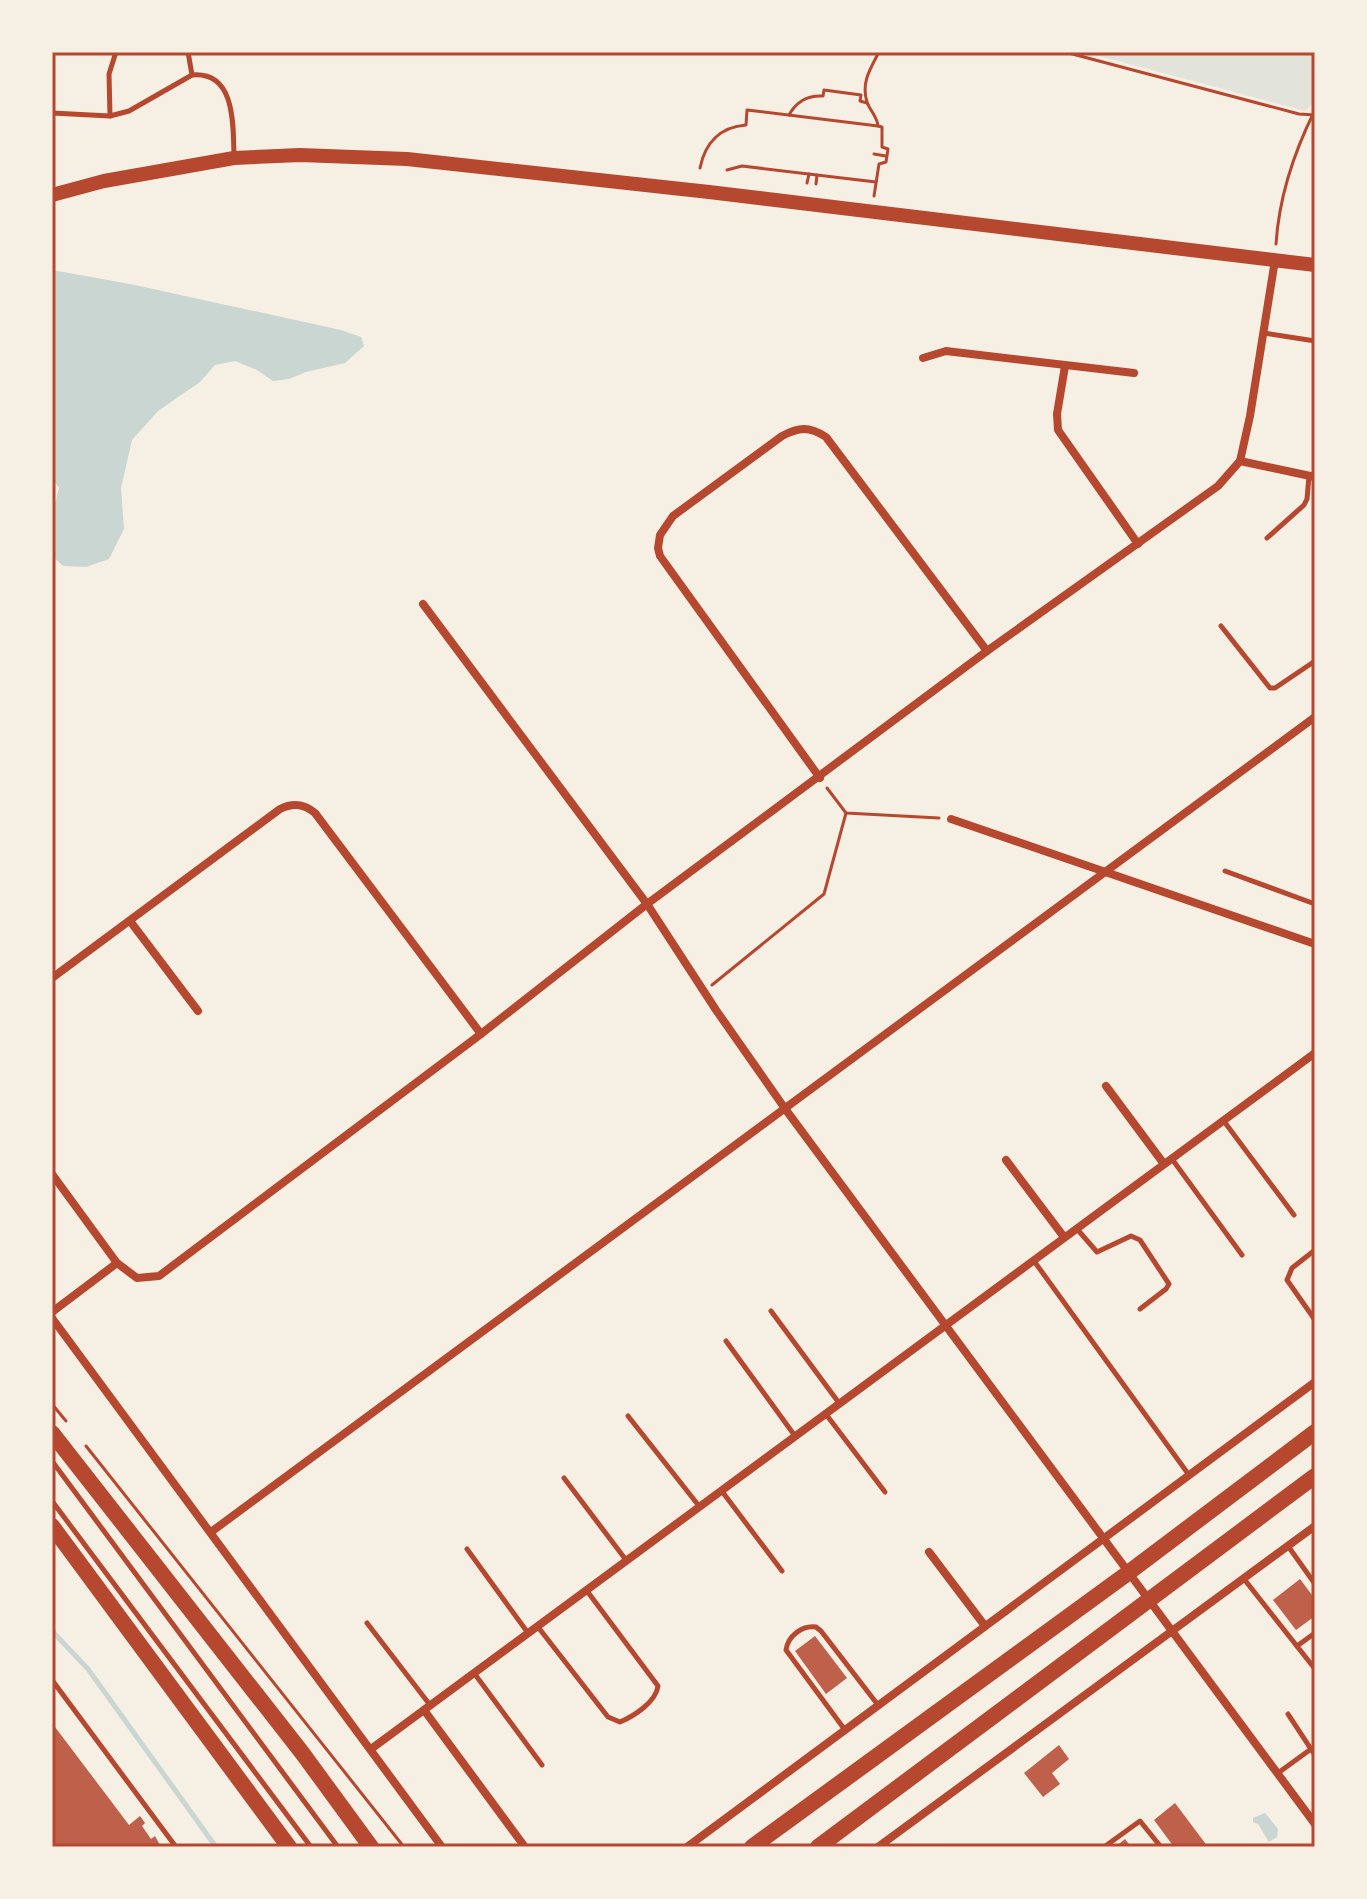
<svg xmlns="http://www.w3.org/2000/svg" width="1367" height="1899" font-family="'Nunito Sans',sans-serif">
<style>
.green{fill:#e2e4dc}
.water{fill:#c9d6d2}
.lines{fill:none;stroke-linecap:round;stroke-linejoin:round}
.stream{stroke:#c9d6d2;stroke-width:5}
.building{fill:#bf614a}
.path{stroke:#b5482f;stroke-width:3}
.service{stroke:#b5482f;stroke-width:5}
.minor{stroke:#b5482f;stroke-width:8}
.secondary{stroke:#b5482f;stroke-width:14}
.primary{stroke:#b5482f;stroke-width:16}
.neatline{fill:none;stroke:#b5482f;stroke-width:3}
</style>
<rect width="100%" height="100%" fill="#f6efe4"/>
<!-- green -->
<path class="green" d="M1084,52H1315V101L1305,111Z"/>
<!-- water -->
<g class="water">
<path d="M52,270L130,284L341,330L361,337L364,346L345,363L306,372L289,379L273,381L257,370L235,361L215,365L200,382L158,411L132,440L121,488L124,529L109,559L86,567L63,566L52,556V516L59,488L52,478Z"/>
<path d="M1265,1813L1278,1829L1277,1837L1269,1842L1258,1824L1253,1822V1818Z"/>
</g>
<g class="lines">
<!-- stream -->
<path class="stream" d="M52,1631L88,1669L216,1847"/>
</g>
<!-- building -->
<g class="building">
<path d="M1300,1579L1315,1599V1616L1296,1630L1273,1600Z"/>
<path d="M815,1636L847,1678L826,1694L795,1651Z"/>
<path d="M52,1723L129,1825L140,1816L145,1823L142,1826L151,1839L155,1836L161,1847H52Z"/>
<path d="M1059,1745L1069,1759L1052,1773L1060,1784L1043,1797L1024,1773Z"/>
<path d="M1175,1803L1208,1847H1174L1154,1820Z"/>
<path d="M1125,1839L1131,1847H1115Z"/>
</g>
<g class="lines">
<!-- path -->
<g class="path">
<path d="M1065,52L1299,114L1315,115"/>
<path d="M789,115C796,102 808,95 823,96L824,90L861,95L860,101L867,103"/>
<path d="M874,154L886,156"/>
<path d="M700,168C705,143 720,127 746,125L747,110L878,126"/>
<path d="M727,170L742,166L876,182"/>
<path d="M807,183L809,174"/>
<path d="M816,184L817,175"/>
<path d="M874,196L879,164L886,162L888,149L882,147V127L878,126C877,116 870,111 867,102C861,83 870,69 879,52"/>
<path d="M1276,244C1279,197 1294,152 1315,110"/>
<path d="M827,788L846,813L939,818"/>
<path d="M712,985L824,894L846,813"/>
<path d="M52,1404L66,1421"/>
<path d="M86,1446L404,1847"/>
</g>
<!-- service -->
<g class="service">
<path d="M116,52L109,74L110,116L129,111L192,75C236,71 233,126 234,156"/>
<path d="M188,52L192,75"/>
<path d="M52,113L110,116"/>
<path d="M1264,333L1315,341"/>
<path d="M1267,538L1304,505L1307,499L1309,476"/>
<path d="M1221,626L1270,688H1275L1315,661"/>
<path d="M1225,871L1315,904"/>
<path d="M1223,1120L1294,1215"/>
<path d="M1172,1159L1242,1255"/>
<path d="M1077,1229L1097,1252L1131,1236L1140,1240L1169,1284L1166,1289L1140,1309"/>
<path d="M1315,1250L1292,1268L1287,1280L1315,1320"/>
<path d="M1034,1261L1189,1475"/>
<path d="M771,1311L839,1403"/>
<path d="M726,1341L795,1436"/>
<path d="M825,1413L885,1492"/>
<path d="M628,1416L699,1506"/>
<path d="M52,1461L338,1847"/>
<path d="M564,1478L626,1560"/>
<path d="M721,1490L782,1571"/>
<path d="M52,1501L311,1847"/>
<path d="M1288,1546L1315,1584"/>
<path d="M467,1549L528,1633"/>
<path d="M1244,1579L1315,1669"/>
<path d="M367,1623L430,1705"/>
<path d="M538,1627L608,1717L620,1722C634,1716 656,1702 658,1686L587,1591"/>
<path d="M1297,1646L1315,1633"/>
<path d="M474,1673L542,1765"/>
<path d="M52,1680L176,1847"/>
<path d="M1288,1714L1315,1755"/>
<path d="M845,1730L786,1650C788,1636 802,1625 816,1627L821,1631L878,1705"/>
<path d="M1278,1773L1311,1749"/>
<path d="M1104,1847L1140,1821L1161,1847"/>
</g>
<!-- minor -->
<g class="minor">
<path d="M923,358L946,351L1134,373"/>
<path d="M1065,366L1057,414L1058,430L1138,544"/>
<path d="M1240,461L1315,477"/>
<path d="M423,604L647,904L716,1010L786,1110L1315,1824"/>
<path d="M820,778L660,556L658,548L660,535L673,516L782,436C799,427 809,426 826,437L987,651"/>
<path d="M951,819L1315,944"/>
<path d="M130,921L198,1011"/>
<path d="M52,978L280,809C292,803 303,803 315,813L481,1034"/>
<path d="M1106,1086L1164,1164"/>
<path d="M1006,1160L1064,1237"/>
<path d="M52,1174L117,1263L137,1278L159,1276L481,1034L647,904L987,651L1218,486L1240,461L1250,416L1275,260"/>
<path d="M52,1312L117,1263"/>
<path d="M52,1318L442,1847"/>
<path d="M211,1532L1315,717"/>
<path d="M929,1552L985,1626"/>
<path d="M424,1710L525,1847"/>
<path d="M371,1749L1315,1053"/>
<path d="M687,1847L1315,1382"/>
<path d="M878,1847L1315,1526"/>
</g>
<!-- secondary -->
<path class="secondary" d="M52,195L104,181L234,158L300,155L407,159L709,192L1315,265"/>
<!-- primary -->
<g class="primary">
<path d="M52,1433L303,1754L371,1847"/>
<path d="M52,1526L289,1847"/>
<path d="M752,1847L1128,1573L1315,1432"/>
<path d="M818,1847L1315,1476"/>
</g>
</g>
<!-- border -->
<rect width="1367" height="1899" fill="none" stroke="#f6efe4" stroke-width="108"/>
<rect x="54" y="54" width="1259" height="1791" class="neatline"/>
</svg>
